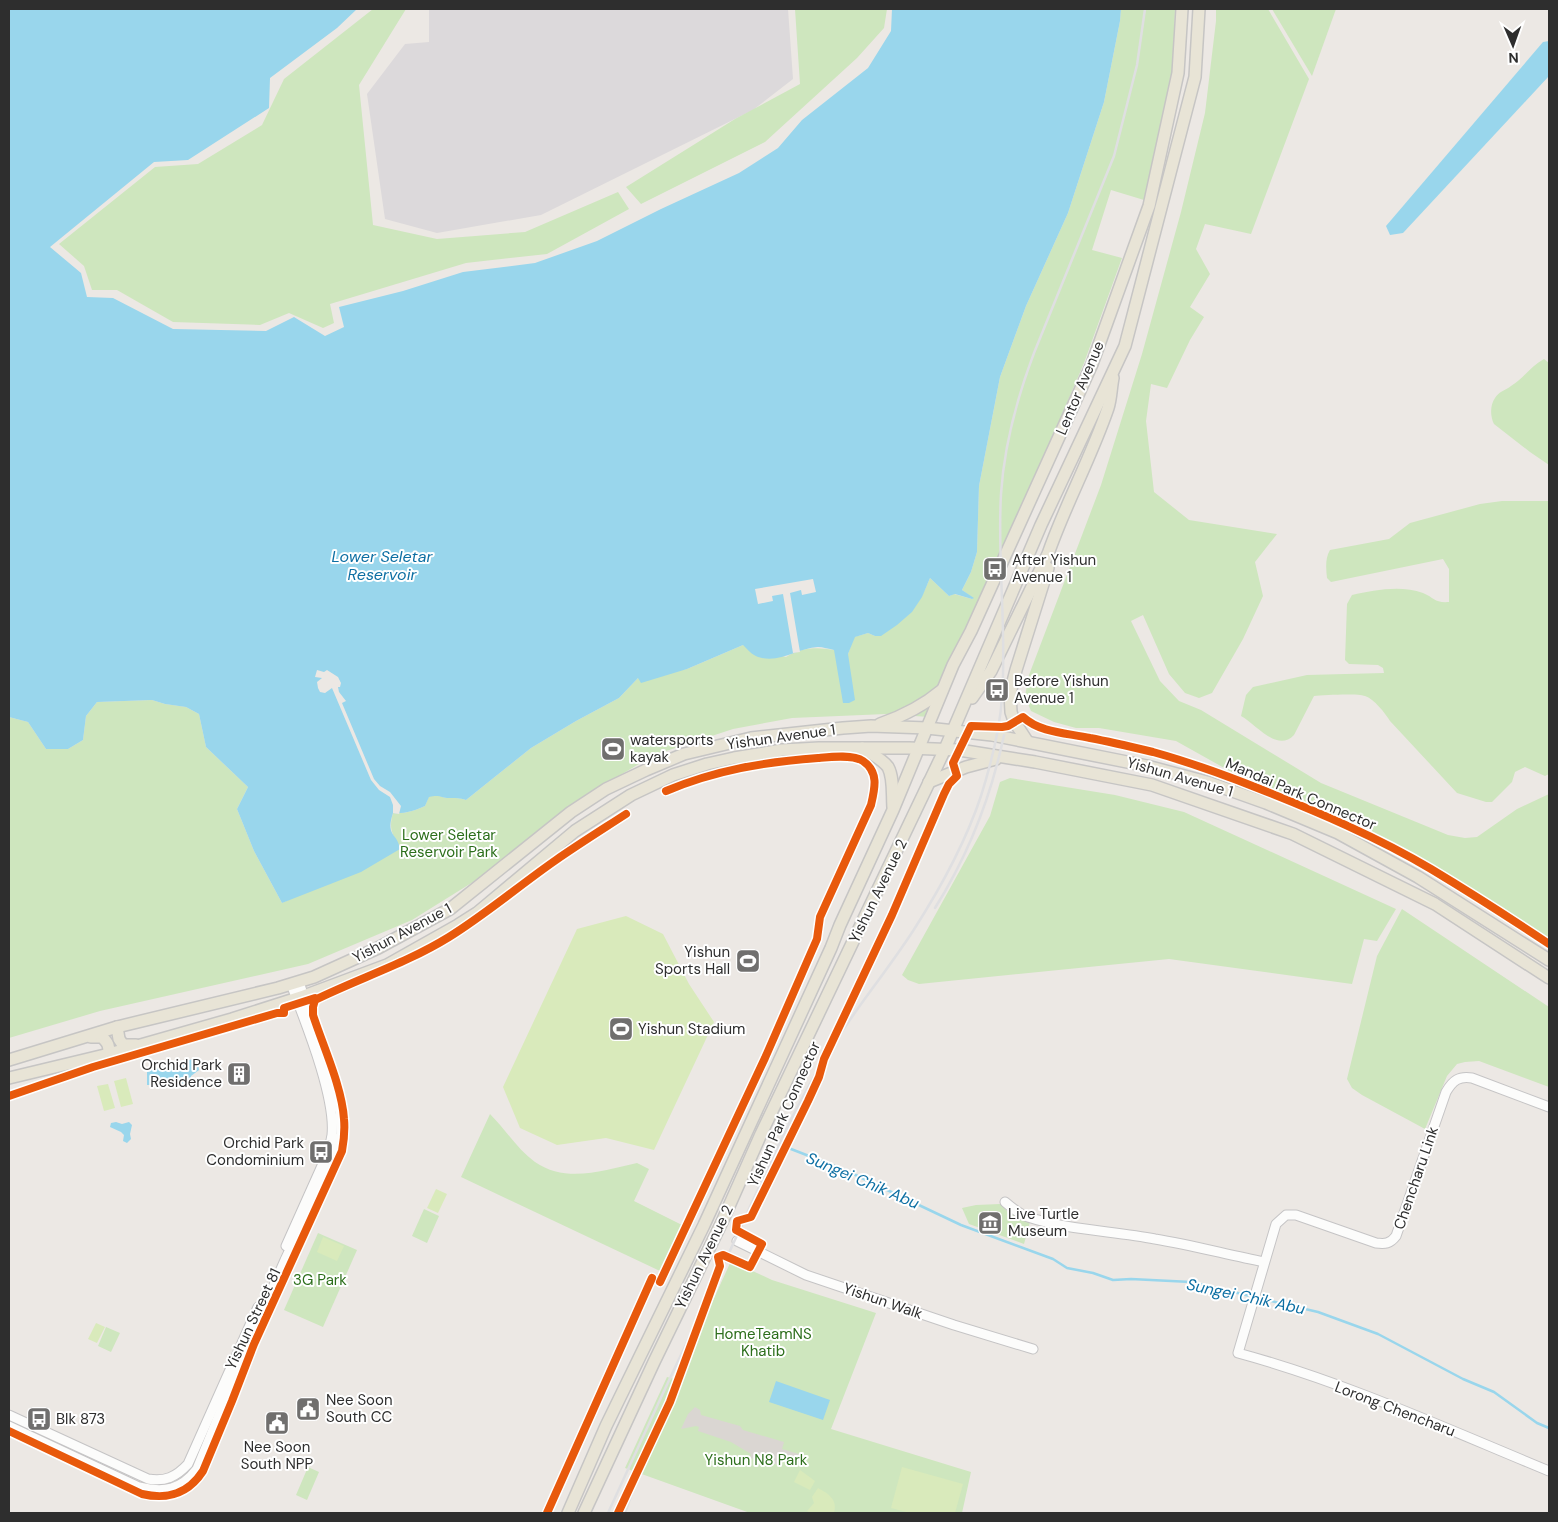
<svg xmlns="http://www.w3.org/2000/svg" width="1558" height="1522" font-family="'DM Sans',sans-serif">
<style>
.industrial{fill:#dcd9db}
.green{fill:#cee6be}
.pitch{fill:#d9eabb}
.plaza{fill:#dad6d2}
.water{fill:#99d6ec}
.pier{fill:#ece8e4}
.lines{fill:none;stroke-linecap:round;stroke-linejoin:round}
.stream{stroke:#99d6ec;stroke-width:2.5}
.minor-casing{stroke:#c5c4c5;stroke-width:11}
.major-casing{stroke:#c6c5c4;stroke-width:14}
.minor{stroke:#fcfcfb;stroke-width:9}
.major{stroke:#e8e4d6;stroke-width:11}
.rail{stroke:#dfdfe1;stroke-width:2.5}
.cycleway-casing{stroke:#fff;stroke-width:11}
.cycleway{stroke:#e8590c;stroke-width:8}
.labels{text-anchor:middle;stroke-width:4;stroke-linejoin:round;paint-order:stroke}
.street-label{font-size:15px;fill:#2e2e2e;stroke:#fff}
.poi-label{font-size:15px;fill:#2e2e2e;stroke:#fff;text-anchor:start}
.park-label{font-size:15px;fill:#2c6e1b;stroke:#fff}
.water-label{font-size:16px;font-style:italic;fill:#0d6fa3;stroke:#fff}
</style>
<rect width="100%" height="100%" fill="#ece8e4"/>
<!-- industrial -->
<path class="industrial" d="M429,9H788L793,79L753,110L541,215L437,233L385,219L367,94L405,44L429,42Z"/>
<!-- green -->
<g class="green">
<path d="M373,9H406L359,85L373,225L437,239L525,232L618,192L629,209L547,254L466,263L330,304L334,323L323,328L289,313L260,325L173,322L117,290H92L84,266L59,244L155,167L198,164L262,125L284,79Z"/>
<path d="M795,9H887L884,28L857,58L765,142L641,204L626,187L735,119L800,84Z"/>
<path d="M1121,9H1175L1173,72L1144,200L1111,190L1092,250L1122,258L1084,363L983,599L929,717L886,714L792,718L733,729L654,755L602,786L473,882L412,920L308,964L100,1011L9,1038V717L28,722L46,749H68L83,740L86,716L97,702L152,700L165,704L186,707L199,714L206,747L248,787L237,809L254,851L282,903L399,845C391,833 389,827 393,813C404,814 414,811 425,806L429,796C441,794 441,798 449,798C456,798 460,798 466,800L531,748L576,721L619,698L638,678L687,669L743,645L786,657C805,645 827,647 848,654L854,637L868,633L875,636C907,620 916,611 930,578L949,596L954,594L972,599L973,598L962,590L971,572L977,552L979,486L1000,377L1026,306L1068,213L1104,102L1120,21Z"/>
<path d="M1216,9H1268L1309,79L1251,234L1205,224L1196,249L1210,274L1190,307L1204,317L1190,340L1167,388L1151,384L1146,421L1154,492L1189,520L1277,534L1255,562L1263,596L1243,639L1212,693L1199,698L1185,693L1169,674L1143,615L1131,621L1160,681L1179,701L1201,710L1321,783L1448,835L1465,838L1477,837L1517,809L1549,794V938L1406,859L1226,769L1176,741L1099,728H1076L1054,722L1031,711L1025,696L1029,675L1101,485L1142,354L1181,212L1205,113L1216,21Z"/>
<path d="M1272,9H1336L1312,76Z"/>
<path d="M1544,359L1549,363V465L1530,452L1494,424C1490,416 1490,405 1495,398C1498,392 1506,390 1511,386C1523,379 1531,366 1544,359Z"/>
<path d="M1502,501H1549V774L1545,776L1525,767L1515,772L1512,782L1492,802H1486L1457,793L1390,721C1385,713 1374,699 1365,696C1357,693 1324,695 1314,696L1294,735C1277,753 1256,724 1241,716L1246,695L1253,687L1307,675L1384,673L1383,668L1378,665L1349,664L1345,660L1347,604L1352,595C1374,590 1401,585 1423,593C1435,598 1434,603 1449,602V569L1443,559L1331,582L1327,578C1326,569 1325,558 1330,550L1389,539L1410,523L1480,504Z"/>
<path d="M1010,778L1115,795L1184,812L1396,909L1377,941L1364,939L1352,984L1169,959L919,984L908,980L902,975L990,816L1000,782Z"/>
<path d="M1402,909L1549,1007V1087L1479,1061L1465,1062L1457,1064L1447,1076L1425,1129L1362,1095L1352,1088L1347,1079L1377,956Z"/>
<path d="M490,1114C505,1129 518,1150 535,1162C567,1184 604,1170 637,1163L649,1169L634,1201L682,1225L660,1271L461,1177Z"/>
<path d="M1000,1204L1009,1213L1030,1222L1024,1244L969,1224L962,1208L976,1205Z"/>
<path d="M424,1209L439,1216L427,1243L412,1236Z"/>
<path d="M318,1233L357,1250L323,1327L284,1310Z"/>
<path d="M731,1261L772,1280L876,1313L831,1429L971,1472L962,1513H750L625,1468L667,1377L674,1379L685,1362Z"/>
<path d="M106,1327L120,1333L111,1352L98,1346Z"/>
<path d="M308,1467L319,1472L307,1500L296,1495Z"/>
</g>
<!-- pitch -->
<g class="pitch">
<path d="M626,916L663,934L689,984L714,1022L654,1150L606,1138L557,1145L520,1128L503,1087L577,929Z"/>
<path d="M126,1078L133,1104L121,1107L114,1081Z"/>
<path d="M108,1084L115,1108L104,1111L97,1086Z"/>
<path d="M436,1189L447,1194L438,1213L427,1208Z"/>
<path d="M323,1237L344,1246L337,1261L317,1252Z"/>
<path d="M96,1323L105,1327L97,1343L88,1339Z"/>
<path d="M902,1467L963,1484L955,1513H910L891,1508Z"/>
<path d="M800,1470L815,1481L810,1490L794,1482Z"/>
<path d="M818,1488C829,1494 838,1500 834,1513H810L807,1511L814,1503L812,1497Z"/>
</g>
<!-- plaza -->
<path class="plaza" d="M695,1407L700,1410L701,1415L740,1426L743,1430L784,1442L782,1449L802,1455L796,1462L782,1459L779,1465L750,1458L751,1454L731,1442L698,1431L699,1427L696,1426L681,1429L688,1414Z"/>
<!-- water -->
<g class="water">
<path d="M9,9H357L337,28L270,78L269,108L188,160L154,162L50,247L81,273L87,297L113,298L173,329L266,331L294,317L325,336L344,327L339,307L403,291L463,272L535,263L597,241L661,209L739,173L778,148L802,120L868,68L891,31L892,9H1121L1120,21L1104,102L1068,213L1026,306L1000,377L979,486L977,552L971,572L962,590L974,598L972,599L955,594L949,596L930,578L922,597L912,612L897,625L881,636H875L868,633L855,637L848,654L855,700L849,703H843L834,650C829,649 823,647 818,647C797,648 780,664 758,657C752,655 747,649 743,645L687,669L641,683L638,678L619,698L576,721L531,748L466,800C459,798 456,798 449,798C441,798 440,794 429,797L425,806C414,811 404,814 393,813C385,837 398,833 400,849L361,872L282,903L254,851L237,809L248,787L206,747L199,714L186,707L165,704L152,700L97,702L86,716L83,740L68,749H46L28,722L9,717Z"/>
<path d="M1549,41V76L1403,233L1390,235L1386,226L1543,42Z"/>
<path d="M197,1058L199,1070L191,1076V1082L185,1085H147V1071Z"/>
<path d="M116,1122L122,1124L129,1122L132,1125L130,1134L131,1139L127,1143L123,1141L124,1135L121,1132L110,1127L111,1123Z"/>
<path d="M776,1381L830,1400L823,1420L769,1402Z"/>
</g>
<!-- pier -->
<g class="pier">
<path d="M813,579L816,592L802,595L801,590L790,593L800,652L793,653L783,594L772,596L773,601L758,604L755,589Z"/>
<path d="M317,670L324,672L327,670L338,677L341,683L340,687H338L339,692L346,701L342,703L374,779L380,786L390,792L401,806L399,814L393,813V805L390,797L379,790L371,780L332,688L325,693L320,692L318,688L317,682L322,678L315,677Z"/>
</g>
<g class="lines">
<!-- stream -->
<g class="stream">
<path d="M791,1149L845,1170L961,1225L1053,1259L1067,1268L1093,1273L1113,1280L1131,1279L1191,1282L1318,1312L1378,1334L1463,1379L1494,1392L1537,1423L1549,1428"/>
<path d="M549,1513L652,1284"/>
</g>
<defs>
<g id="minor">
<path d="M1549,1107L1472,1078C1459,1076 1453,1080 1446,1092L1396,1236C1390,1244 1385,1244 1376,1243L1296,1215H1286L1276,1224L1238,1353C1345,1382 1447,1429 1549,1471"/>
<path d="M1005,1202C1012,1208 1019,1214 1028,1217C1067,1230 1114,1231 1155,1239C1192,1245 1228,1255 1264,1262"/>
<path d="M737,1241L806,1275L954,1325L1033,1349"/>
<path d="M286,1246L329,1150C330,1145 331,1140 332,1135C336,1097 305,1021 291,984"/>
<path d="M9,1415L148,1479C165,1482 176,1477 188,1464L258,1307"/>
<path d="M9,1426L139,1487C164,1493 181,1490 197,1469L249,1342L285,1260L330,1165L341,1134L340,1112L332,1082L299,982"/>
</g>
<g id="major">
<path d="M972,698L991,671L1048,554C1065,505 1091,458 1108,408C1111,399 1111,388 1113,378"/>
<path d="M880,724C903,716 923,706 942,690"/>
<path d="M1027,741L1014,721L1011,712L1010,693L1016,670L1048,568"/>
<path d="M862,748C870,753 882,759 888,767C894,778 892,796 893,807"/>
<path d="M929,782L966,767L996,759"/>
<path d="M117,1027L119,1039L123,1045H136"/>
<path d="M91,1037H102C108,1043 109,1045 109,1054"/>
<path d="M9,1060L117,1027L278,988L314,977L378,948L450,909L571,812L606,789L646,770L684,754L751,738L843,728L871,726L927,728L992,735L1147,766L1207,782L1266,803L1338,833L1418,877L1549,960"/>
<path d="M9,1078L109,1054L232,1019L304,996L387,965L458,925L477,913L575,831L631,795L673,775L707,764L734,758L782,750L819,748H909L959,750L1035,762L1152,785L1293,834L1435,904L1549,978"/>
<path d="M568,1513L606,1426L704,1225L831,948L840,925L893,810L953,665L971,631L1092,364L1149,206L1178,73L1182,9"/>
<path d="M584,1513L654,1362L722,1222L761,1134L945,749L1041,525L1125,346L1195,77L1199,9"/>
</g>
</defs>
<!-- minor casing -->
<use href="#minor" class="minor-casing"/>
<!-- major casing -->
<use href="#major" class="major-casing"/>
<!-- minor -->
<use href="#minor" class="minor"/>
<!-- major -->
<use href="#major" class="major"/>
<!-- rail -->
<g class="rail">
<path d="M935,908C969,854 991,797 1004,735"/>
<path d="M608,1513C647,1427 687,1341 728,1255C759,1188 788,1119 826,1056C852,1013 885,974 913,931C940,889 965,844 981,796C991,764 1000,730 1002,697C1007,629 997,562 1001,494C1004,446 1017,398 1034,353L1114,156L1137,65L1145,9"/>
<path d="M625,1513L657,1421"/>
</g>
<defs>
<g id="cycleway">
<path d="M9,1096L93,1067L277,1013H284V1008L315,998V1000"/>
<path d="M660,1282L765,1058L817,939L820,917L871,805C875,788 879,772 863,761C853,754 829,757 818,758C764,762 716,770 666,791"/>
<path d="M9,1431L142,1494C168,1500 188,1494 203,1471L232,1401L254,1344L342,1151C344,1140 345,1130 344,1119C342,1087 323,1046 313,1015V1007L315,1000C360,978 407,963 449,937C486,914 520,885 556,860C579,844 603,829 626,814"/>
<path d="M547,1513L652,1278"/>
<path d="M618,1513L670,1402L720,1266L718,1257L723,1255L750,1267L762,1244L736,1230L737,1221L751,1217L808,1101L819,1077L824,1059L892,915L944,794L949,784L957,776L953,763L971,726L1002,727L1008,726L1023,717C1040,733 1068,733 1090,738C1111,742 1132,747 1153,752C1189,762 1225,775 1260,789C1318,812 1377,837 1431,869C1471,893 1510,918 1549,944"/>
</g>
</defs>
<!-- cycleway casing -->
<use href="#cycleway" class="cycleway-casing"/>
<!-- cycleway -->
<use href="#cycleway" class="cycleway"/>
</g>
<!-- icons -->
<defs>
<symbol id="bus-square" viewBox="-11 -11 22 22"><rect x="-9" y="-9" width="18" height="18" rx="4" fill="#706f6e" stroke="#fff"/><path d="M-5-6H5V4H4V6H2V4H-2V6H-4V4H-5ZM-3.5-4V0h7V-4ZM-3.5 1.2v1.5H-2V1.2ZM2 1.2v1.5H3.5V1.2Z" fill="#fff"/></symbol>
<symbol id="stadium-square" viewBox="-11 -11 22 22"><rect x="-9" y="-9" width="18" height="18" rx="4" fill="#706f6e" stroke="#fff"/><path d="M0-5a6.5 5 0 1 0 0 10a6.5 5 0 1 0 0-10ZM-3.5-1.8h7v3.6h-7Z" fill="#fff"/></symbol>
<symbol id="building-square" viewBox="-11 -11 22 22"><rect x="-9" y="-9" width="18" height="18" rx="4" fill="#706f6e" stroke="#fff"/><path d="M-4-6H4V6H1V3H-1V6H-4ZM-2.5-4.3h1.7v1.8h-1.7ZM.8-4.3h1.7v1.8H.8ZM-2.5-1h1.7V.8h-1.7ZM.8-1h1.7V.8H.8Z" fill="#fff"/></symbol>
<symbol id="museum-square" viewBox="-11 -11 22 22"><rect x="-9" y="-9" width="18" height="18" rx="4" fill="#706f6e" stroke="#fff"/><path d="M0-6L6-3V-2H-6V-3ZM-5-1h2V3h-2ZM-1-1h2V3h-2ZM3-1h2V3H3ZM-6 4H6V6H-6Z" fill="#fff"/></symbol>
<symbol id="civic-square" viewBox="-11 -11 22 22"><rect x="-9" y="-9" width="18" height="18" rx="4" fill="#706f6e" stroke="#fff"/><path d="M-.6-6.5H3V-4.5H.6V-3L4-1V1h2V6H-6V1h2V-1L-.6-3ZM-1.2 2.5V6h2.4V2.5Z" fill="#fff"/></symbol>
</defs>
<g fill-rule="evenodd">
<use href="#bus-square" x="981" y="555" width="28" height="28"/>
<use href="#bus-square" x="983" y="676" width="28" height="28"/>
<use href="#stadium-square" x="599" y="735" width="28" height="28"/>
<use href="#stadium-square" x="734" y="947" width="28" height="28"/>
<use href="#stadium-square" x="607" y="1015" width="28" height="28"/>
<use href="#building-square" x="225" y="1060" width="28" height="28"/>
<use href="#bus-square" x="307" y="1138" width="28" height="28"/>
<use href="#museum-square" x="976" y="1209" width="28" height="28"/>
<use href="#civic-square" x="294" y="1395" width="28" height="28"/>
<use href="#bus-square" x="25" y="1405" width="28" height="28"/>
<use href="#civic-square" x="263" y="1409" width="28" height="28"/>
</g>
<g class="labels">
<!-- street labels -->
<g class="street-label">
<text transform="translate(1080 388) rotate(-67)" y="5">Lentor Avenue</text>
<text transform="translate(781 737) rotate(-8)" y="5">Yishun Avenue 1</text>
<text transform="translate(1180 777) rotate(16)" y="5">Yishun Avenue 1</text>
<text transform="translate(1301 794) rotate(23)" y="5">Mandai Park Connector</text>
<text transform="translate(878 891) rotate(-64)" y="5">Yishun Avenue 2</text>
<text transform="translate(402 933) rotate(-28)" y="5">Yishun Avenue 1</text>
<text transform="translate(784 1114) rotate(-66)" y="5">Yishun Park Connector</text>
<text transform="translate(1416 1178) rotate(-71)" y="5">Chencharu Link</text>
<text transform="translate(704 1257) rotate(-64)" y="5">Yishun Avenue 2</text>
<text transform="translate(883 1301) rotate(19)" y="5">Yishun Walk</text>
<text transform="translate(253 1319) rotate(-65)" y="5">Yishun Street 81</text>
<text transform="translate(1395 1409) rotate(21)" y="5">Lorong Chencharu</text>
</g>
<!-- poi labels -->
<g class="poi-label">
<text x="1012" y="565">After Yishun<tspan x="1012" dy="17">Avenue 1</tspan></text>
<text x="1014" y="686">Before Yishun<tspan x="1014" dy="17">Avenue 1</tspan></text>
<text x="630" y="745">watersports<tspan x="630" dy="17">kayak</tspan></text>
<text x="730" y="957" text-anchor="end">Yishun<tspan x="730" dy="17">Sports Hall</tspan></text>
<text x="638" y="1034">Yishun Stadium</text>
<text x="222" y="1070" text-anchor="end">Orchid Park<tspan x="222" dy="17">Residence</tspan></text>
<text x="304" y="1148" text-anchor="end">Orchid Park<tspan x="304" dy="17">Condominium</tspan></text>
<text x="1008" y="1219">Live Turtle<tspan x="1008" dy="17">Museum</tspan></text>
<text x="326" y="1405">Nee Soon<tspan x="326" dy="17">South CC</tspan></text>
<text x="56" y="1424">Blk 873</text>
<text x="277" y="1452" text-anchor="middle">Nee Soon<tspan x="277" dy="17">South NPP</tspan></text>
</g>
<!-- park labels -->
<g class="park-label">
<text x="449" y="840">Lower Seletar<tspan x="449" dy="17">Reservoir Park</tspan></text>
<text x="320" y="1285">3G Park</text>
<text x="763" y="1339">HomeTeamNS<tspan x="763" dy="17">Khatib</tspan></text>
<text x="756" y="1465">Yishun N8 Park</text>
</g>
<!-- water labels -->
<g class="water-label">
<text x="382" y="562">Lower Seletar<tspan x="382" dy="18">Reservoir</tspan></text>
<text transform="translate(863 1180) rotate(23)" y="6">Sungei Chik Abu</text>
<text transform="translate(1246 1296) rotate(12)" y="6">Sungei Chik Abu</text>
</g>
</g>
<!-- border -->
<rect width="1558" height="1522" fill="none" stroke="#2e2e2e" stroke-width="20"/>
<!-- north arrow -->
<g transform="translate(1513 45) rotate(178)" stroke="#ffffff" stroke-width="4" paint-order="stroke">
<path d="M0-4L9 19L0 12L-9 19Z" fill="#2e2e2e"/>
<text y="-8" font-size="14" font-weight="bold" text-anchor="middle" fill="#2e2e2e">N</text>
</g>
</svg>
